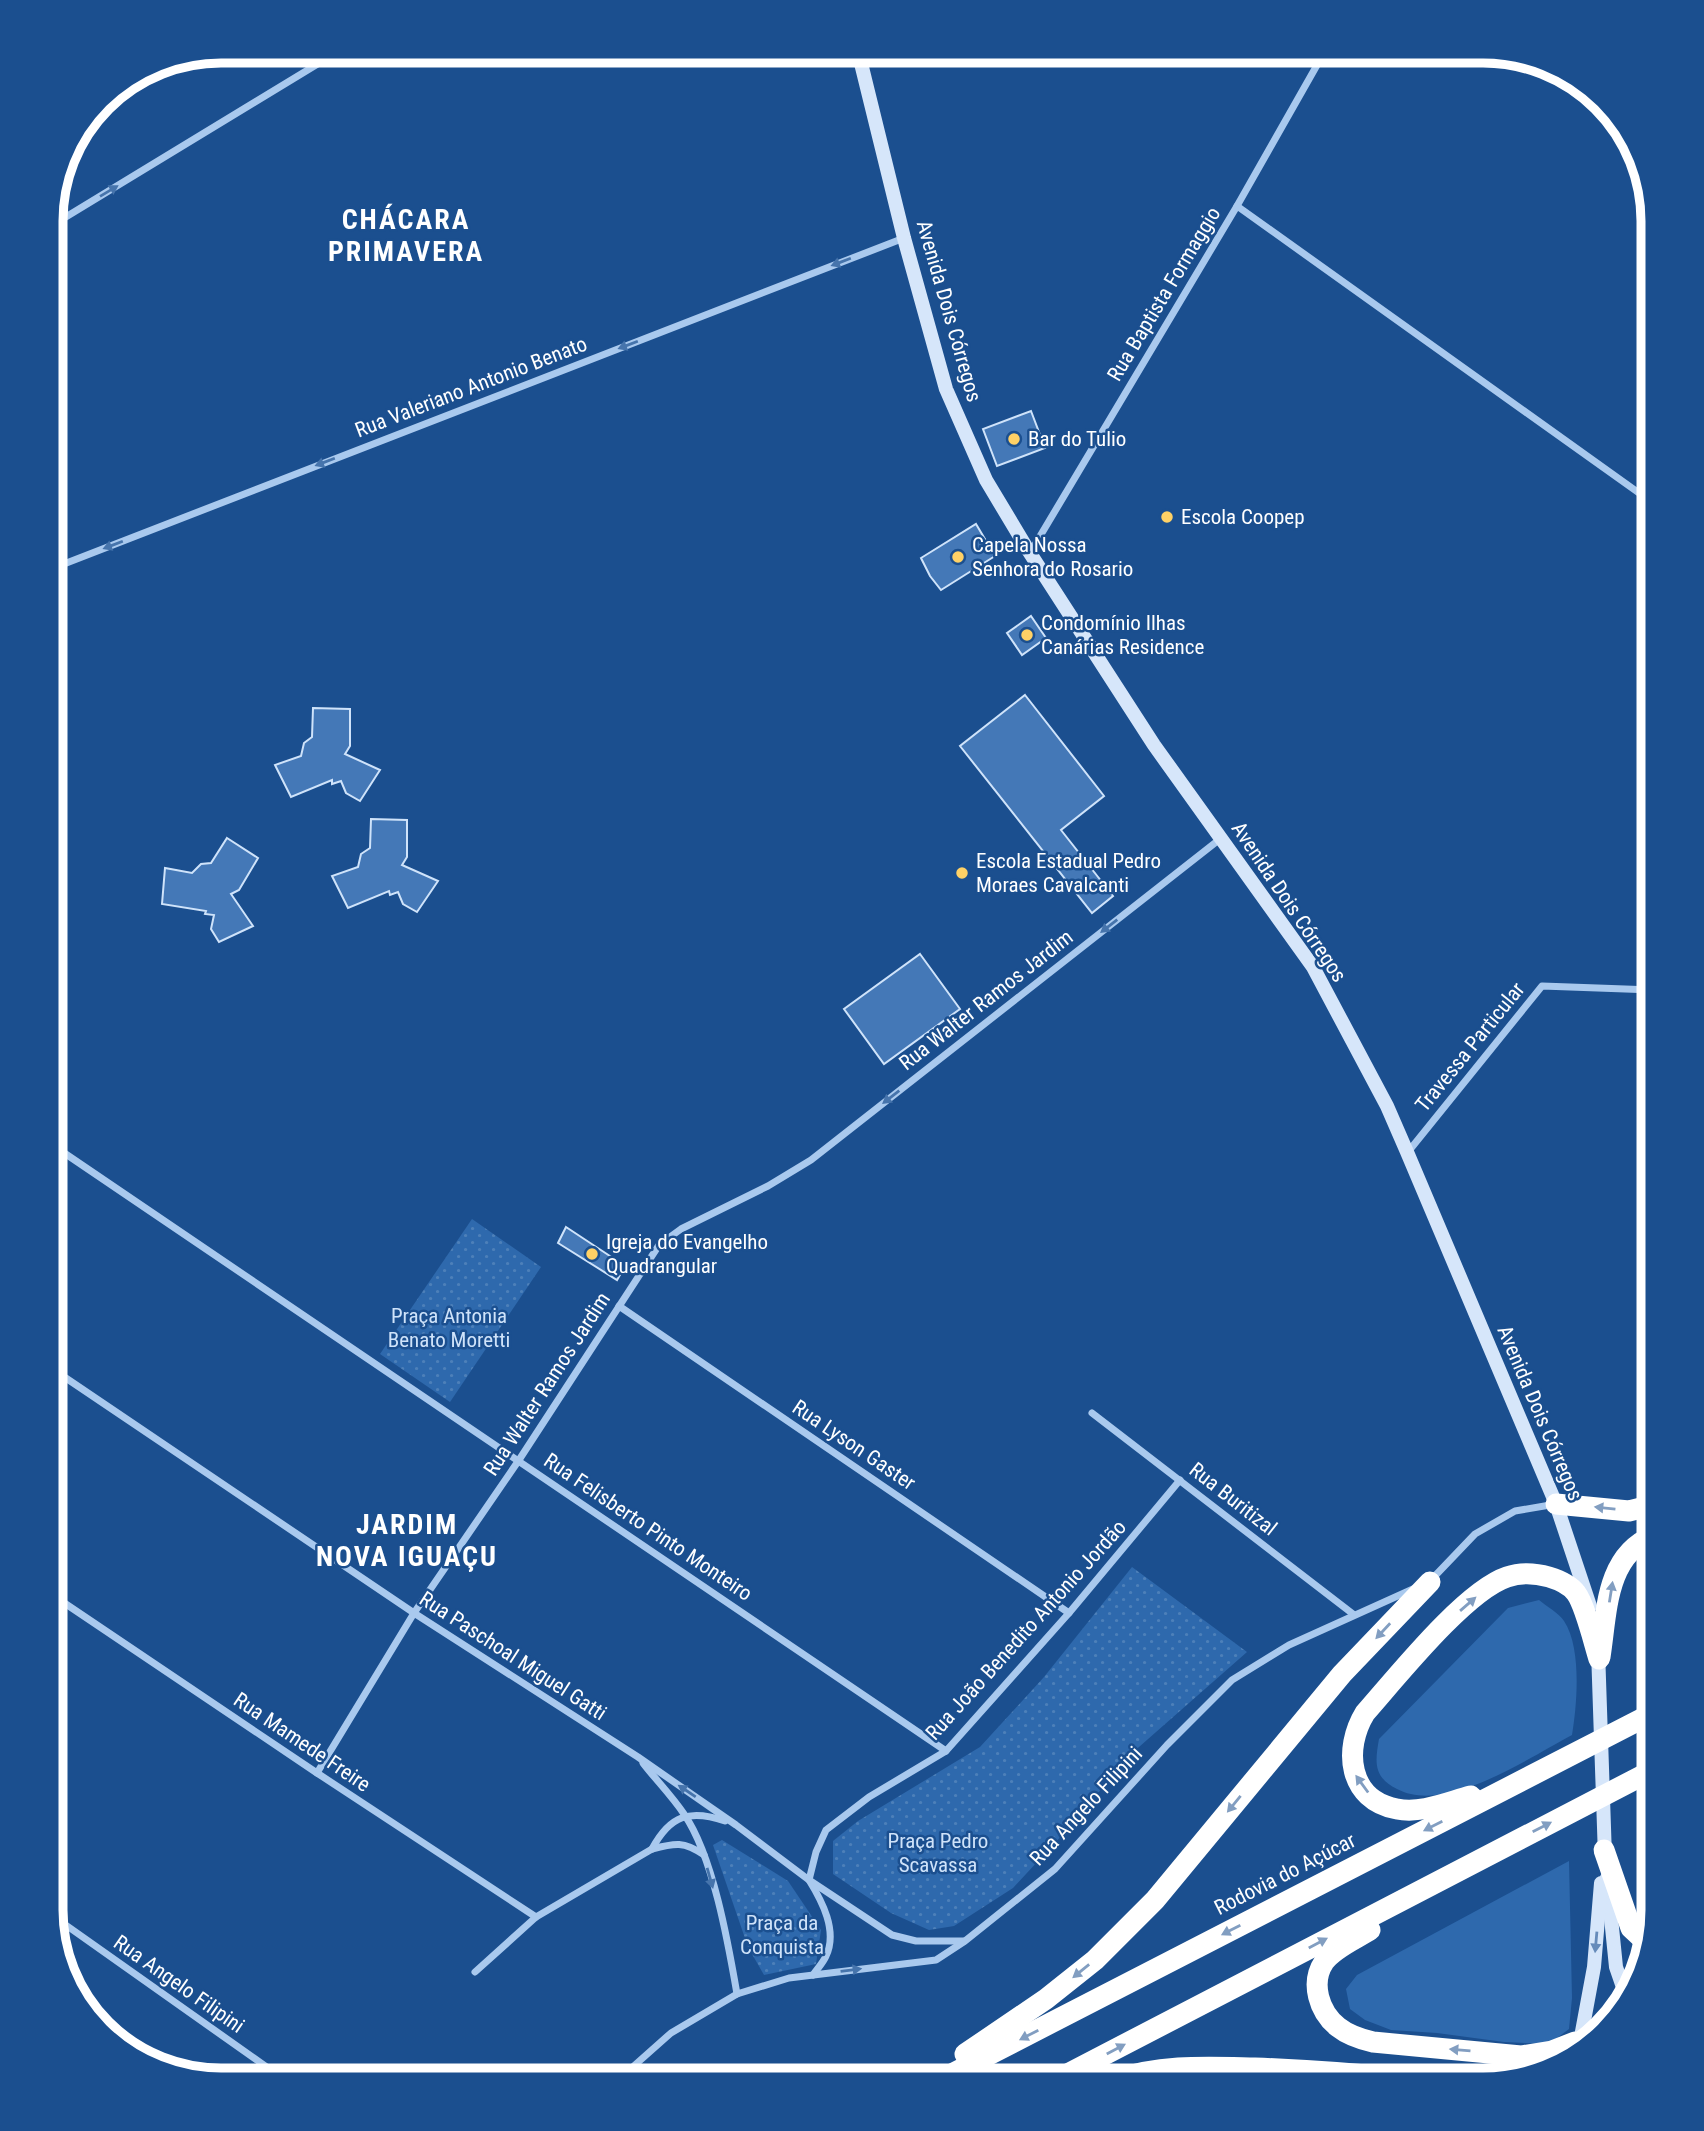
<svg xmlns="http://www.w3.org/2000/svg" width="1704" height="2131" font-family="'Roboto Condensed',sans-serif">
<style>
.green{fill:#2e69ad}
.park{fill:url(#park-dots)}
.building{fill:#4478b7;stroke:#cfe3fa;stroke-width:2}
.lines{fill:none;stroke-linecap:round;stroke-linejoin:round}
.street{stroke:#a9c9ee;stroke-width:7}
.secondary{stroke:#d6e6fa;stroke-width:14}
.highway{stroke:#fff;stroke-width:21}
.oneway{fill:#4674ac}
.oneway2{fill:#829ec1}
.oneway3{fill:#668bba}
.poi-dot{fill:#ffd166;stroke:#1b4f8f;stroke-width:2.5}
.labels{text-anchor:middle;stroke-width:5;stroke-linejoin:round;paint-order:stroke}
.street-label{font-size:21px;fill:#fff;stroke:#1b4f8f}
.poi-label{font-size:21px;fill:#fff;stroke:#1b4f8f;text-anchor:start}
.park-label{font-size:21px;fill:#cfe3fa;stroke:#1b4f8f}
.district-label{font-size:28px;font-weight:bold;letter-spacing:2px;fill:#fff;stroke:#1b4f8f}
.rim{fill:none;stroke:#fff;stroke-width:9}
</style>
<defs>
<pattern id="park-dots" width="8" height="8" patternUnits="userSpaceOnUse" patternTransform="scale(1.75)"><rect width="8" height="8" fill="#2e69ad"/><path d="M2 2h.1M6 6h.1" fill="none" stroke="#4d80b9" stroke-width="1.8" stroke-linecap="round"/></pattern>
</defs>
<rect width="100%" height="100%" fill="#1b4f8f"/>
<!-- green -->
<g class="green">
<path d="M1539,1600C1546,1606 1559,1613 1564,1621C1582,1648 1577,1705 1572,1735C1528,1758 1446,1815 1397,1789C1373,1777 1375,1762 1379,1739L1508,1608Z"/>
<path d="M1569,1861L1572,1998L1569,2029L1549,2044L1504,2042L1437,2033L1391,2030L1365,2020L1350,2009L1346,1989L1357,1975Z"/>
</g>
<!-- park -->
<g class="park">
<path d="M472,1219L541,1267L450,1402L380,1354Z"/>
<path d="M1132,1567L1247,1652L1131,1754L1065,1832L1013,1888L954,1926L929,1930L891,1913L833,1874V1841L858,1821L980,1747L1044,1677Z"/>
<path d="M722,1840L788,1881L821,1930L816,1964L764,1975L748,1947L713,1845Z"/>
</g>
<!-- building -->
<g class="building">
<path d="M1031,411L1045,448L997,466L983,429Z"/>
<path d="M976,524L995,556L941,590L930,576L921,558Z"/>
<path d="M1031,616L1046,638L1022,655L1007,633Z"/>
<path d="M1025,695L1104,796L1061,830L1113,896L1092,913L960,746Z"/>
<path d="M313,708L350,709V746L345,754L380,770L360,801L346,793L341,781L332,784V780L291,797L275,765L301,756L304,743L312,737Z"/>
<path d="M371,819L407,820V857L402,865L438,881L417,912L403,904L398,892L390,895L389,891L348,908L332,876L358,867L361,854L370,848Z"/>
<path d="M227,838L258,858L239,890L231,894L253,926L219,942L211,929L214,915L205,914L206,911L162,904L165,868L192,873L201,864L211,863Z"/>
<path d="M920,954L960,1009L884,1064L844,1009Z"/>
<path d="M566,1227L625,1266L617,1280L558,1243Z"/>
</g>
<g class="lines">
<!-- street -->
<g class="street">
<path d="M1237,206L1653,503"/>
<path d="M51,226L339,51"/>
<path d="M1030,553L1237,206L1325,51"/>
<path d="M51,569L904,238"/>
<path d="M51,1144L946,1751"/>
<path d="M1408,1152L1542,986L1653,990"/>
<path d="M619,1306L1069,1613"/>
<path d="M51,1368L414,1613L638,1757L736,1825L809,1880L892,1935L916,1941H964"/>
<path d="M1092,1413L1353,1614"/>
<path d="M1432,1579L1475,1534L1515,1511L1556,1504"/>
<path d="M51,1594L317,1773L536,1917"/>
<path d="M643,1763C656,1780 672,1796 684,1814C713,1856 728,1942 737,1994"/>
<path d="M317,1773L414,1613L519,1460L659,1245L681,1229L768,1186L811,1160L1220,839"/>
<path d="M652,1849C670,1815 690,1809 725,1821"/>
<path d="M53,1916L285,2080"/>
<path d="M475,1972L536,1917L652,1849C675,1843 684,1841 704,1855"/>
<path d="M813,1975C817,1969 823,1963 826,1956C838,1931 822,1901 809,1880L816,1852L826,1830L869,1797L946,1751L1069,1613L1180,1480"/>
<path d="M618,2080L671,2033L737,1994L789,1978L936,1960L965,1941L1055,1869L1167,1745L1232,1680L1289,1645L1413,1589"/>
</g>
<!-- secondary -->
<g class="secondary">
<path d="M858,51L904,238L946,389L986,480L1028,550L1154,745L1313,967L1387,1106L1407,1152L1556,1504L1590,1606"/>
<path d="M1598,1650L1605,1857"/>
<path d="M1607,1878L1616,1967L1626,1996"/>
<path d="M1581,2037L1594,1967L1601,1883"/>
<path d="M1576,2042L1599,2028"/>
</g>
<!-- highway -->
<g class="highway">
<path d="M1556,1504L1629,1511L1653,1505"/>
<path d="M1600,1657C1607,1613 1605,1556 1653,1536"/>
<path d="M1471,1796C1448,1802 1421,1814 1397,1809C1348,1800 1343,1749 1365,1713C1396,1678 1465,1591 1507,1577C1521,1572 1535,1573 1549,1577C1559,1580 1570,1585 1576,1593C1585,1605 1594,1643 1599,1659"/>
<path d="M1604,1850L1631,1928L1646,1942"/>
<path d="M1370,1930C1356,1939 1334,1948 1324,1962C1310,1983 1319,2012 1338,2027C1348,2035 1360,2039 1373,2042L1521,2056L1552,2051L1575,2042"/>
<path d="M965,2054L1046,1999L1095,1960L1155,1900L1342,1674L1430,1582"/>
<path d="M940,2080L1653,1713"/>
<path d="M1056,2080L1653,1770"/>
<path d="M1116,2080C1160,2064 1209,2067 1255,2068C1310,2070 1363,2074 1417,2080"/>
</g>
</g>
<!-- one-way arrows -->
<defs><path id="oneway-solid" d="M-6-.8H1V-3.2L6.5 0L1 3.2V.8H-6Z" transform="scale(1.75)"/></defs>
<g class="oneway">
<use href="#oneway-solid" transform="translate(109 191) rotate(-31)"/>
<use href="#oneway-solid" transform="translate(841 262) rotate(159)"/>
<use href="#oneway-solid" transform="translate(628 345) rotate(159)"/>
<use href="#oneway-solid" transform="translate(325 462) rotate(159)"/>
<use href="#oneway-solid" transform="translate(113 545) rotate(159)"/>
<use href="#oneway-solid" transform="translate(1109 926) rotate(142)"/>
<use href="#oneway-solid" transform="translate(891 1097) rotate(142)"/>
<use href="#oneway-solid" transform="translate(687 1791) rotate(-146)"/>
<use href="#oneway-solid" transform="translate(710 1878) rotate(74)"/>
<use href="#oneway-solid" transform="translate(851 1970) rotate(-7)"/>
</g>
<g class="oneway2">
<use href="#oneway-solid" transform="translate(1605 1508) rotate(-174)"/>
<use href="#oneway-solid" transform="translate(1611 1592) rotate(-81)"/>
<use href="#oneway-solid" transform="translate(1468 1604) rotate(-41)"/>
<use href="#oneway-solid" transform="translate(1383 1631) rotate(133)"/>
<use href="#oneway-solid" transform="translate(1362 1784) rotate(-126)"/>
<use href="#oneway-solid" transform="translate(1234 1804) rotate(129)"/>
<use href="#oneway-solid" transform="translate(1433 1826) rotate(153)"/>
<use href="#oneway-solid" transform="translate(1542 1827) rotate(-27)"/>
<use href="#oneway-solid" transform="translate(1231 1930) rotate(153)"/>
<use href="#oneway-solid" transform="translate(1318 1943) rotate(-28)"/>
<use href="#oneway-solid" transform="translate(1081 1971) rotate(141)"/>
<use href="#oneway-solid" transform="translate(1029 2035) rotate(153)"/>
<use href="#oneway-solid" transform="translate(1116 2049) rotate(-28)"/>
<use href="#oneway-solid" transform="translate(1460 2050) rotate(-175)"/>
</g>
<use class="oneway3" href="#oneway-solid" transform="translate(1596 1942) rotate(95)"/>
<!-- markers -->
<g class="poi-dot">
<circle cx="1014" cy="439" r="7"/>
<circle cx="1167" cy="517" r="7"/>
<circle cx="958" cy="557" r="7"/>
<circle cx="1027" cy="635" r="7"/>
<circle cx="962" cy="873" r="7"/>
<circle cx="592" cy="1254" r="7"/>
</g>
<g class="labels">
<!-- street labels -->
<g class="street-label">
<text transform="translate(1164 294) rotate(-59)" y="7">Rua Baptista Formaggio</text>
<text transform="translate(949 311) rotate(74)" y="7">Avenida Dois Córregos</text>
<text transform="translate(471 387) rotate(-21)" y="7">Rua Valeriano Antonio Benato</text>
<text transform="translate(1289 902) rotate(56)" y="7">Avenida Dois Córregos</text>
<text transform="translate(986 1000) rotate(-38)" y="7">Rua Walter Ramos Jardim</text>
<text transform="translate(1470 1047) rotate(-51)" y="7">Travessa Particular</text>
<text transform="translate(547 1384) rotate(-57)" y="7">Rua Walter Ramos Jardim</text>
<text transform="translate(1540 1413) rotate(67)" y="7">Avenida Dois Córregos</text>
<text transform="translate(854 1445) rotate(34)" y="7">Rua Lyson Gaster</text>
<text transform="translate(1233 1499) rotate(38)" y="7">Rua Buritizal</text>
<text transform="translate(648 1527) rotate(34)" y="7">Rua Felisberto Pinto Monteiro</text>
<text transform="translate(1026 1630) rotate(-48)" y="7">Rua João Benedito Antonio Jordão</text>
<text transform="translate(513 1656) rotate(33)" y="7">Rua Paschoal Miguel Gatti</text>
<text transform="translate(302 1742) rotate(34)" y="7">Rua Mamede Freire</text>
<text transform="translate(1086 1806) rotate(-47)" y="7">Rua Angelo Filipini</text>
<text transform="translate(1285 1874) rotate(-27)" y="7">Rodovia do Açúcar</text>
<text transform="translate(179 1984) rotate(35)" y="7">Rua Angelo Filipini</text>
</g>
<!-- poi labels -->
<g class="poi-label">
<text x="1028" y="446">Bar do Tulio</text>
<text x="1181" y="524">Escola Coopep</text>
<text x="972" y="552">Capela Nossa<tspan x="972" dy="24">Senhora do Rosario</tspan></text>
<text x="1041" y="630">Condomínio Ilhas<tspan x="1041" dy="24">Canárias Residence</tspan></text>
<text x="976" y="868">Escola Estadual Pedro<tspan x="976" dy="24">Moraes Cavalcanti</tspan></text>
<text x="606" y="1249">Igreja do Evangelho<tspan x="606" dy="24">Quadrangular</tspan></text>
</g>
<!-- park labels -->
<g class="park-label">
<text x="449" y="1323">Praça Antonia<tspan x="449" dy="24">Benato Moretti</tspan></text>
<text x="938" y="1848">Praça Pedro<tspan x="938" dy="24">Scavassa</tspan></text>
<text x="782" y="1930">Praça da<tspan x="782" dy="24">Conquista</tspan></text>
</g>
<!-- district labels -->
<g class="district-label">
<text x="406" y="229">CHÁCARA<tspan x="406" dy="32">PRIMAVERA</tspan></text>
<text x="407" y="1534">JARDIM<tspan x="407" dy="32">NOVA IGUAÇU</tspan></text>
</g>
</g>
<!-- crop -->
<path d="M0 0H1704V2131H0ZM221 63H1483A158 158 0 0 1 1641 221V1910A158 158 0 0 1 1483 2068H221A158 158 0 0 1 63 1910V221A158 158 0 0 1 221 63Z" fill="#1b4f8f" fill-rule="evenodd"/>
<path class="rim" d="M221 63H1483A158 158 0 0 1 1641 221V1910A158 158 0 0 1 1483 2068H221A158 158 0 0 1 63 1910V221A158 158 0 0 1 221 63Z"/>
</svg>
